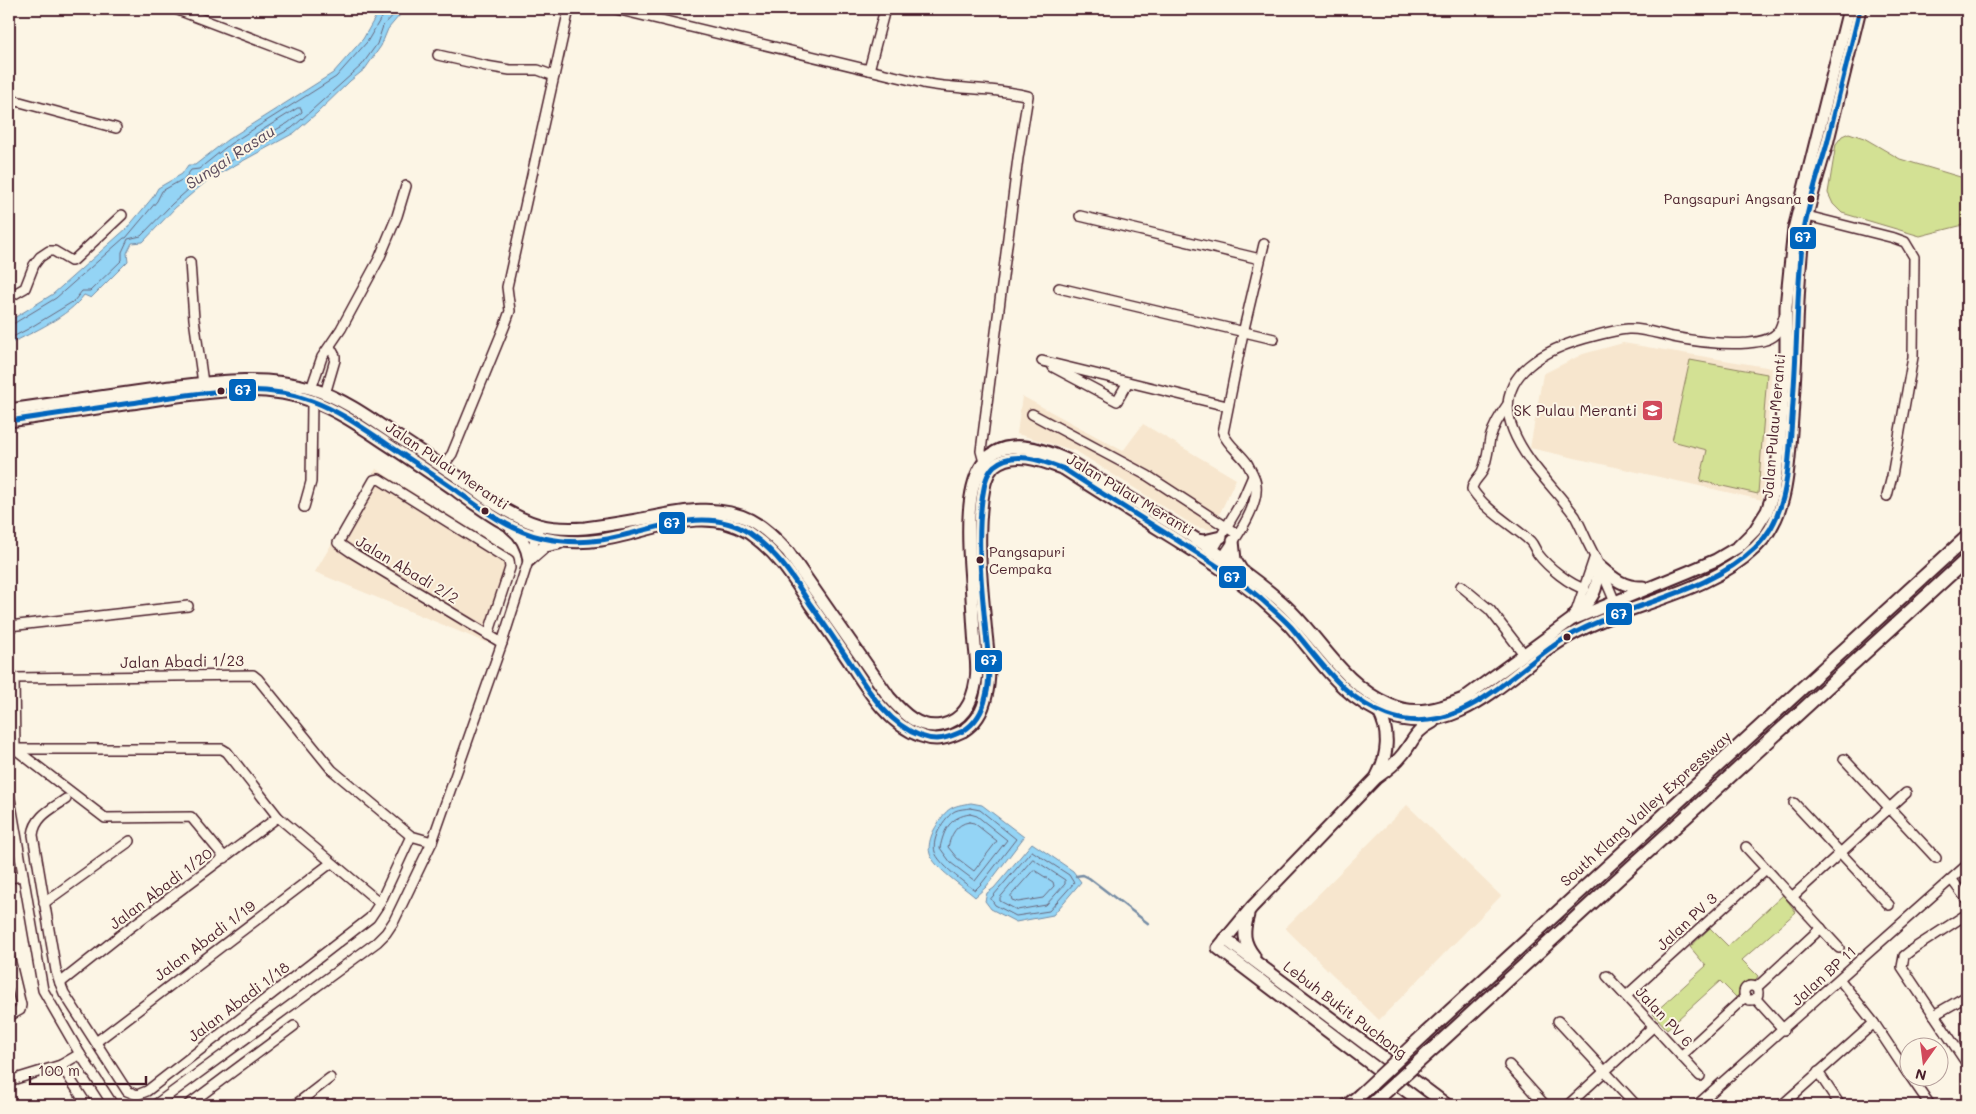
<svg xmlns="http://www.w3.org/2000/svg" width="1976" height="1114" font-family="Mali,sans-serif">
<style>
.built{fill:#f7e6ce}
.green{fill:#d3e194;stroke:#8e8060}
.water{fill:#94d4f5;stroke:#768ca4}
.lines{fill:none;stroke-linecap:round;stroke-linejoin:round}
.shore{stroke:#68677c;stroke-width:1}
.stream{stroke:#768ca4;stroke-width:2.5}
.minor-casing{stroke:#4a1f2b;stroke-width:12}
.major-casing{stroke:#4a1f2b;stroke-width:15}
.highway-casing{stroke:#4a1f2b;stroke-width:16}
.minor{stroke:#fcf5e5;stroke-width:9}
.major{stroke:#fcf5e5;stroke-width:11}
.highway{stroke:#fcf5e5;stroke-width:12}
.highway-bridge-casing{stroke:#4a1f2b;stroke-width:16;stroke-linecap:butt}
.highway-bridge{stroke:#fcf5e5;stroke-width:12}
.bus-1-casing{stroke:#fcf5e5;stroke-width:9}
.bus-1{stroke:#0065bd;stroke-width:5}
.bus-dot{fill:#4a1f2b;stroke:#fcf5e5;stroke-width:2}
.labels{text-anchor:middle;stroke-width:4;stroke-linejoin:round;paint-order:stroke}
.bus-label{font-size:14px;fill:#4a1f2b;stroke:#fcf5e5;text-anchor:end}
.poi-label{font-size:15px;fill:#4a1f2b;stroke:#fcf5e5;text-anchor:end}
.street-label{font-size:15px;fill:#4a1f2b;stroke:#fcf5e5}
.water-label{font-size:16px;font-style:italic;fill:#5c4c5e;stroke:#fcf5e5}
.line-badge{stroke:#fcf5e5;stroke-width:2}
.badge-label{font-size:14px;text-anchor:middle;font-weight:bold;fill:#fff}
</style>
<rect width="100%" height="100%" fill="#fcf5e5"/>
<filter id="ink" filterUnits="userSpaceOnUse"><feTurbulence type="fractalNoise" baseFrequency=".02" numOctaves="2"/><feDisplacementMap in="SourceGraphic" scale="10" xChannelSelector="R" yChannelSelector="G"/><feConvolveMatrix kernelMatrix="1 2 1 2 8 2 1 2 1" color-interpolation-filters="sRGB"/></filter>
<g filter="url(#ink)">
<!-- built -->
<g class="built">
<path d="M1623,343L1772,368L1762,500L1530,448L1543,374L1583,354Z"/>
<path d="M1022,396L1123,451L1143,424L1236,479L1212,530L1196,527L1076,451L1017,434Z"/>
<path d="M376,469L515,556L487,643L315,572Z"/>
<path d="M1407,805L1501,896L1379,1020L1285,928Z"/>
</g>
<!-- green -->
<g class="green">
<path d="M1849,133L1864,138L1900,159L1967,179V224L1920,236L1842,213L1833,204L1828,193L1836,144L1842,136Z"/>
<path d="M1690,360L1767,374L1758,494L1700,481L1707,450L1672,441Z"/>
<path d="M1783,895L1796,912L1742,960L1758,976L1755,981L1745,983L1740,987L1739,995L1737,998L1720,981L1667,1029L1653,1014L1706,966L1690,947L1710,928L1728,946Z"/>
</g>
<!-- water -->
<g class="water">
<path d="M380,9H405L388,29L381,46L365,69L350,81L317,113L294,133L208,180L175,208L143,242L132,243L127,253L128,261L91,298L84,295C69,316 32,333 9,344V321L53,294L127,228L153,197L158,188L182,174L188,165H195L227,140L333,73L363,39Z"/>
<path d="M971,803L982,805L1024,837L986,887L975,897C964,887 934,868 930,854C927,845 932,832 937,825C947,808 951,806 971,803Z"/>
<path d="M1032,843L1073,871L1081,882L1053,915L1016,922L991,909L985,901L987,893L994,888Z"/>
</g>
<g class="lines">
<!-- shore -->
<g class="shore">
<path d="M298,108H301L302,112L288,123L258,140L255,139V135Z"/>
<path d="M9,325L13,324L56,298L124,238H126L157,201L162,191L185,178L191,170L199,169L230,144L336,77L367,42L384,13V9"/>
<path d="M9,339L28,329L74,301L82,291H90L122,260V252L128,239L141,236L172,204L205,175L292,128L362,65L377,44L383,26L399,9"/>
<path d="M970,808L980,810L1016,839L982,883L975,890C965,884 938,863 935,852C931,839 944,817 955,811C959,809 965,809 970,808Z"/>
<path d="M970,814L977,816L1007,840L975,881L951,863L940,848C944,829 950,817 970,814Z"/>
<path d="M969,822L974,823L997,841L974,871L957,858L948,847C951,835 956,824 969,822Z"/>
<path d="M1032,851L1069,875L1074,883L1049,911L1016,916L995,905L991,899Z"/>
<path d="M1033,859L1065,880V884L1046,905L1017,910L1000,901V898Z"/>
<path d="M1034,870L1053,882L1054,886L1043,898L1018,902L1012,900L1011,896Z"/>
</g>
<!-- stream -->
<path class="stream" d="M1076,876L1083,875L1089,878L1149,924"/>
<defs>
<g id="minor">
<path d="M175,9L299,56"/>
<path d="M616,9L923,83C957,90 994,87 1028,96L1018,158L981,451L984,462"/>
<path d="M438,55L486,66L510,70H538L554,76"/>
<path d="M869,70L885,9"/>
<path d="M9,99L116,128"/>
<path d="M1080,216L1260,259"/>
<path d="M1807,216L1894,238L1905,242L1914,257L1913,357L1892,476L1887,496"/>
<path d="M190,262L194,319L203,383"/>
<path d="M1059,288L1274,339"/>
<path d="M9,297L25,288L34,265L40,257L49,251H54L71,261L74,260L122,215"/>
<path d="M1042,361L1227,406"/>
<path d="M1053,367L1117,401L1128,382"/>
<path d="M311,389L322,357L341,329L379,259L397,216L406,186"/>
<path d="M325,394L335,360V356L330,347"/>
<path d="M1508,404C1500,415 1494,425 1490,438C1488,450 1487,462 1482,472C1478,479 1473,481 1472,489C1486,511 1511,524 1530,541C1534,545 1535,550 1538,554C1548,567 1570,585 1585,589"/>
<path d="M1032,414L1148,476L1237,534"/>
<path d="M443,466L452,454L505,325L510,311L507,287L569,9"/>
<path d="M304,507L311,482L312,401"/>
<path d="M1210,555L1243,499L1253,476"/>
<path d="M1220,561C1233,542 1259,508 1256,485C1256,478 1250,469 1247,463C1239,452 1228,445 1223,433L1243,333L1264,244"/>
<path d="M1461,586L1490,610L1524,654"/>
<path d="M1576,612L1595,556"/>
<path d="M1619,613C1610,589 1600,566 1588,543C1584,535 1580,525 1575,516C1555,488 1526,463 1513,430C1491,373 1550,347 1594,336C1605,333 1616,330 1628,329C1643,328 1658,334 1673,337C1698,342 1722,345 1748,343C1757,342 1769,341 1776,334C1781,330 1782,322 1784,317"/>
<path d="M9,626L188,606"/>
<path d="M488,635L510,568L509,560L379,479L374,480L338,543L351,552L502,643"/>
<path d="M15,749H222L227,752L278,817L380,903"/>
<path d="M1844,759L1936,858"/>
<path d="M9,793L43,990L80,1054L113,1105"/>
<path d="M66,799C52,809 35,816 33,835L56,971L60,983L64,993L127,1091L137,1095L147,1091L370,918L380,903L411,836"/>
<path d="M1794,803L1889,905"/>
<path d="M1746,847L1839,948"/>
<path d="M225,858L191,817L105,818L15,749L14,678L253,675L258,679L332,770L411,836L432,842"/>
<path d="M9,878L23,876"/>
<path d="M1952,880L1967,900"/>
<path d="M1792,897L1906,793"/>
<path d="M44,903L130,841"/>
<path d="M1967,914L1913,949L1904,956L1902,967L1967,1064"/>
<path d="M9,955L21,1005L20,1010L9,1016"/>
<path d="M1607,976L1700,1076"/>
<path d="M1840,980L1874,1023L1908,1074"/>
<path d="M60,983L127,930L278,817"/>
<circle cx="1751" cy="993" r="7"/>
<path d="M1756,988L1821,928"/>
<path d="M1626,996L1766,869"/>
<path d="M1756,999L1784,1030"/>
<path d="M1934,1015L1967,996"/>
<path d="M1558,1021L1636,1105"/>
<path d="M96,1042L331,863"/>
<path d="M1681,1056L1745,997"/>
<path d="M61,1065L87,1105"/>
<path d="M1509,1065L1545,1105"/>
<path d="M1818,1072L1840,1105"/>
<path d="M1910,1076L1930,1105"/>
<path d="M9,1081L61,1065L80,1054"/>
<path d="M155,1105L377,942L386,933L394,921L432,842L502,643L538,530"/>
<path d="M188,1105L294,1026"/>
<path d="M295,1105L330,1078"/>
<path d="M1568,1105L1654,1026"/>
<path d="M1697,1105L1967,865"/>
<path d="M1782,1105L1874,1023"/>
</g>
<g id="major">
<path d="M9,410C60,403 111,395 163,388C213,382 263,374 313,389C341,398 367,416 392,433C414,447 436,462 458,477C483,496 509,516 539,525C554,529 570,529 585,528C602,526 620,523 637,520C674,513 715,502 750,520C765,528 776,539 788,552L889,697C903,713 919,730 942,725C964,720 973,700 976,680C978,669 976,657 975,646C973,620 972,593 970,567C965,491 969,414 1069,461C1139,505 1214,545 1278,599C1318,632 1339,683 1390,705C1415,716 1439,709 1463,699L1571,620L1688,572L1716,560L1738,547L1755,530L1767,511L1773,493L1779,451L1786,351V307L1794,229L1849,9"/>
<path d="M9,421C50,415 91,409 131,403C188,395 256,380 312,401C339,411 363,428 387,444C410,459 432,474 454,489C480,508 510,531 543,538C562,542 581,543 601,540C647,533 705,503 749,533C778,553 792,576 810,604C823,622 835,640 847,658C866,687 887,724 921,736C937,742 948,738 963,731C976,723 983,711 986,696C992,673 987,647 985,623C981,583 977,540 982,500C984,488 985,475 994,466C1013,449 1043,461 1064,469C1101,493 1138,516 1175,539C1205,558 1234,576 1261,599C1271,608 1282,617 1291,627C1320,660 1343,699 1387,715C1454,740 1506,678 1556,644C1617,603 1702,599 1755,548C1787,518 1788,473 1791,432C1793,404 1795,376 1796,349C1798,309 1798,270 1804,231C1809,201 1819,172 1827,144C1838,99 1849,54 1860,9"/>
<path d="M511,528C522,536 527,547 529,560"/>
<path d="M1196,540L1204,541L1221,537"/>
<path d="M1233,541L1235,560L1240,568"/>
<path d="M529,560L545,546L559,543"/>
<path d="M1599,566C1613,578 1624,588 1643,587"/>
<path d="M1574,615C1594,599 1597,591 1599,566"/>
<path d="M1377,776C1388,756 1390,732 1379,712"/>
<path d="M1248,915C1243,932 1243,942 1254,956"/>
<path d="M1225,939L1447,1105"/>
<path d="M1425,1105L1218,948L1252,907L1376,778C1386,771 1396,763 1403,754C1414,740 1415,731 1433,722"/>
</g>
<g id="highway">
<path d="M1425,1034L1967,537"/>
<path d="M1436,1046L1967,559"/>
<path d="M1348,1105L1360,1095"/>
</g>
</defs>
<!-- minor casing -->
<use href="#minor" class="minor-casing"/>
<!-- major casing -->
<use href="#major" class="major-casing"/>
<!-- highway casing -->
<use href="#highway" class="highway-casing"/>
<!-- minor -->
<use href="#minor" class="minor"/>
<!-- major -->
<use href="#major" class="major"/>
<!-- highway -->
<use href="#highway" class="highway"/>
<defs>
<g id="highway-bridge">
<path d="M1360,1095L1425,1034"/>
<path d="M1371,1105L1436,1046"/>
</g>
</defs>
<!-- highway-bridge casing -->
<use href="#highway-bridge" class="highway-bridge-casing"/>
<!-- highway-bridge -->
<use href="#highway-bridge" class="highway-bridge"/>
<defs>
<path id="bus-1" d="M9,421C50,415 91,409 131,403C188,395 256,380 312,401C339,411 363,428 387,444C410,459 432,474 454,489C480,508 510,531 543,538C562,542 581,543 601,540C647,533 705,503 749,533C778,553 792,576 810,604C823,622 835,640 847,658C866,687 887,724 921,736C937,742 948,738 963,731C976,723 983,711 986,696C992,673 987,647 985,623C981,583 977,540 982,500C984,488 985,475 994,466C1013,449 1043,461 1064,469C1101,493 1138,516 1175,539C1205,558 1234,576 1261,599C1271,608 1282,617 1291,627C1320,660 1343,699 1387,715C1454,740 1506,678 1556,644C1617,603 1702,599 1755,548C1787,518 1788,473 1791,432C1793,404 1795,376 1796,349C1798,309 1798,270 1804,231C1809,201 1819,172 1827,144C1838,99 1849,54 1860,9"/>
</defs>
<!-- bus-1 casing -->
<use href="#bus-1" class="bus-1-casing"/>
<!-- bus-1 -->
<use href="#bus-1" class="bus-1"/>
</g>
</g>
<!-- icons -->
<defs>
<symbol id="school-square" viewBox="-11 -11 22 22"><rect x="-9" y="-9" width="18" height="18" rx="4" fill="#d1495b" stroke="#fcf5e5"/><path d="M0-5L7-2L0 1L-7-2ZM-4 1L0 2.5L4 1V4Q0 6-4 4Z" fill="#fff"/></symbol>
</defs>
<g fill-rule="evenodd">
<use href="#school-square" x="1640" y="398" width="25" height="25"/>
</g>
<!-- markers -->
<g class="bus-dot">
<circle cx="1811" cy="199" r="4.5"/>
<circle cx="221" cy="391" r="4.5"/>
<circle cx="485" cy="511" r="4.5"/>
<circle cx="980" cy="560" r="4.5"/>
<circle cx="1567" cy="637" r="4.5"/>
</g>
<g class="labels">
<!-- bus labels -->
<g class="bus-label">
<text x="1802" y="204">Pangsapuri Angsana</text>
<text x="989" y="557" text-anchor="start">Pangsapuri<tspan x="989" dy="17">Cempaka</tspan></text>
</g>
<!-- poi labels -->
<g class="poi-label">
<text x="1637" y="416">SK Pulau Meranti</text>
</g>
<!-- street labels -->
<g class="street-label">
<text transform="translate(1774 426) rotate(-85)" y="5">Jalan Pulau Meranti</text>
<text transform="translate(447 466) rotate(34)" y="5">Jalan Pulau Meranti</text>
<text transform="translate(1130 495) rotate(31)" y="5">Jalan Pulau Meranti</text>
<text transform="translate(407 570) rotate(31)" y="5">Jalan Abadi 2/2</text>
<text transform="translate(182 662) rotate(-1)" y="5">Jalan Abadi 1/23</text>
<text transform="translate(1646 809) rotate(-42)" y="5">South Klang Valley Expressway</text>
<text transform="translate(161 889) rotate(-37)" y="5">Jalan Abadi 1/20</text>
<text transform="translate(1687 922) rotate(-43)" y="5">Jalan PV 3</text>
<text transform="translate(205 941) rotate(-37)" y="5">Jalan Abadi 1/19</text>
<text transform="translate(1824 976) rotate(-42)" y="5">Jalan BP 11</text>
<text transform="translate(239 1002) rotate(-37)" y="5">Jalan Abadi 1/18</text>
<text transform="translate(1345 1010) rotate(37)" y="5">Lebuh Bukit Puchong</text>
<text transform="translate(1664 1017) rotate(47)" y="5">Jalan PV 6</text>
</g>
<!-- water labels -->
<g class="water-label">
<text transform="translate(230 157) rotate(-33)" y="6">Sungai Rasau</text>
</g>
</g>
<g class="line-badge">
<rect x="1789" y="226" width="28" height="24" rx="5" fill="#0065bd"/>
<rect x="228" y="378" width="29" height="24" rx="5" fill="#0065bd"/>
<rect x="658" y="511" width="28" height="24" rx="5" fill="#0065bd"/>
<rect x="1218" y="565" width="29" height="24" rx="5" fill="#0065bd"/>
<rect x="1605" y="602" width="28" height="24" rx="5" fill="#0065bd"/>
<rect x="974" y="649" width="29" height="24" rx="5" fill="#0065bd"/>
</g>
<g class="badge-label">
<text x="1803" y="242">67</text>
<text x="243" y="395">67</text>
<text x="672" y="528">67</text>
<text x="1232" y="582">67</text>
<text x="1619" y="619">67</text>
<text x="989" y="665">67</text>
</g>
<!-- margin -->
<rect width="1976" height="1114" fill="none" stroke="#fcf5e5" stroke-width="30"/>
<rect x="15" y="15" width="1946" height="1084" fill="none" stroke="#4a1f2b" stroke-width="2" filter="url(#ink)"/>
<!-- north arrow -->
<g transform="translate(1924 1062) rotate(194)"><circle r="24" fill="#fcf5e5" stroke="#b59f9b"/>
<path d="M0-4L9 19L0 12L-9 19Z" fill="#d1495b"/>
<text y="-8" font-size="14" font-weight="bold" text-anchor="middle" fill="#4a1f2b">N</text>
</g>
<!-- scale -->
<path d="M30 1076v8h116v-8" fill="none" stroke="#4a1f2b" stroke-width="2.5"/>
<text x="38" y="1076" font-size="15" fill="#4a1f2b" stroke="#fcf5e5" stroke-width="4" paint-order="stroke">100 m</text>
</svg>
